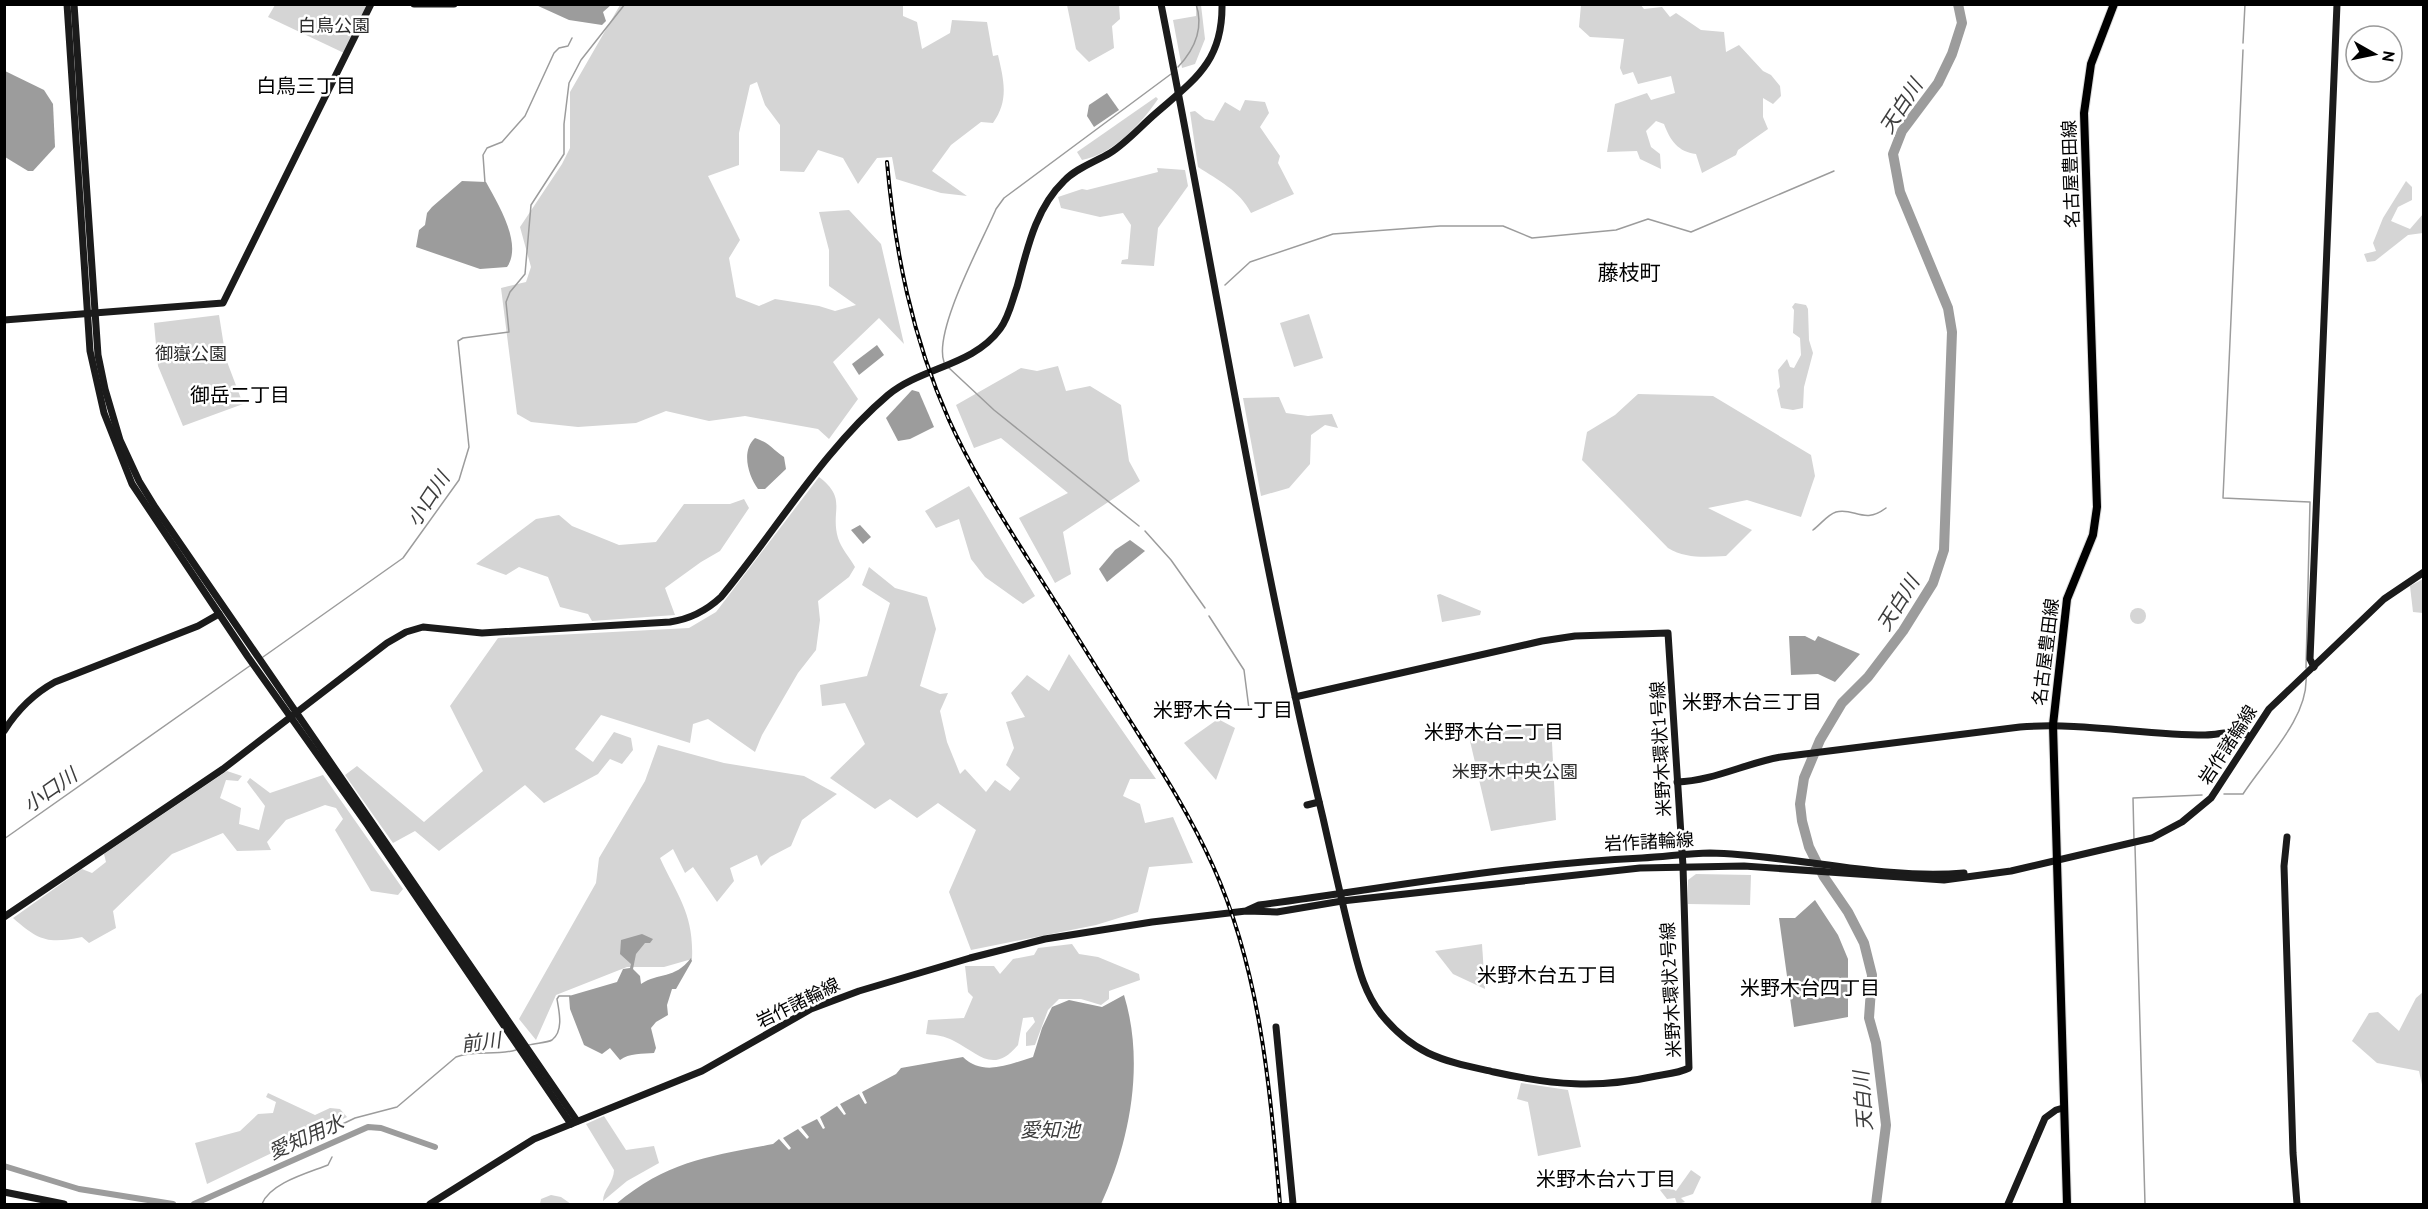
<svg xmlns="http://www.w3.org/2000/svg" width="2428" height="1209" font-family="'PT Sans','Noto Sans JP',sans-serif">
<style>
.green{fill:#d5d5d5}
.water{fill:#9c9c9c}
.lines{fill:none;stroke-linecap:round;stroke-linejoin:round}
.stream{stroke:#9c9c9c;stroke-width:1.5}
.canal{stroke:#9c9c9c;stroke-width:6}
.river{stroke:#9c9c9c;stroke-width:10}
.primary-casing{stroke:#dbdbdb;stroke-width:10}
.secondary{stroke:#1b1b1b;stroke-width:7}
.primary{stroke:#000;stroke-width:8}
.rail-casing{stroke:#000;stroke-width:4}
.rail{stroke:#fff;stroke-width:1.5;stroke-dasharray:4.5;stroke-linecap:butt}
.labels{text-anchor:middle;stroke-width:5;stroke-linejoin:round;paint-order:stroke}
.park-label{font-size:18px;fill:#2c2c2c;stroke:#fff}
.street-label{font-size:18px;fill:#000;stroke:#fff}
.neighbourhood-label{font-size:20px;fill:#000;stroke:#fff}
.water-label{font-size:20px;font-style:italic;fill:#3d3d3d;stroke:#fff}
.quarter-label{font-size:21px;fill:#000;stroke:#fff}
</style>
<rect width="100%" height="100%" fill="#fff"/>
<!-- green -->
<g class="green">
<path d="M1640,4L1644,9L1662,7L1670,17L1676,13L1701,30L1724,32L1726,52L1739,45L1763,71L1771,75L1780,86L1781,96L1773,104L1763,98V117L1768,129L1738,150L1736,155L1702,173L1696,154C1678,152 1670,140 1664,124L1656,121L1646,131L1651,147L1660,154L1661,169L1640,159L1637,151L1607,152L1615,104L1647,93L1651,100L1675,93L1671,76L1638,84L1633,72L1623,75L1620,68L1624,39L1590,37L1579,27L1581,5Z"/>
<path d="M275,5H368L344,53L268,17Z"/>
<path d="M620,5H903V16L917,22L922,49L950,33L952,20L987,22L993,56L998,55C1004,81 1009,100 993,123L981,122L951,145L932,171L967,196L941,193L896,179L892,157L877,158L858,184L843,158L818,150L804,172L780,171V125L765,105L757,82L750,85L739,133V165L708,176L740,240L729,258L736,297L759,306L775,299L819,306L835,311L856,305L829,286V250L819,212L849,210L881,244L904,344L879,318L833,362L858,399L829,439L818,429L745,416L709,421L666,411L636,423L578,427L531,422L517,414L501,288L526,282L531,267L520,227L562,164L570,148V92Z"/>
<path d="M1067,5H1119L1120,19L1112,26L1114,48L1089,62L1076,49Z"/>
<path d="M1196,5H1201L1205,39L1195,64L1182,68L1173,20L1196,16Z"/>
<path d="M1156,97L1158,99C1141,124 1113,154 1082,160L1077,152Z"/>
<path d="M1245,100L1265,102L1269,113L1260,127L1280,156L1278,163L1294,194L1251,213C1240,191 1218,180 1198,167L1190,112L1195,111L1205,119L1214,121L1225,102L1240,111Z"/>
<path d="M1157,168L1185,170L1188,186L1158,228L1154,266L1121,264L1122,260L1128,259L1131,225L1123,213L1100,217L1061,208L1058,197L1082,189L1087,190L1158,172Z"/>
<path d="M2406,181L2412,187V200L2398,207L2391,221L2410,229L2423,214V233L2408,235L2375,261L2367,262L2364,254L2376,251L2373,243L2383,218Z"/>
<path d="M1795,303L1806,305L1808,309L1809,340L1813,353L1804,387L1803,408L1793,410L1781,408L1777,390L1780,387L1778,370L1787,359L1790,367L1794,368L1801,355L1800,338L1793,333L1794,310L1792,307Z"/>
<path d="M1309,314L1323,358L1294,367L1280,323Z"/>
<path d="M219,315L226,359L243,404L183,426L158,366L154,323Z"/>
<path d="M1058,366L1066,391L1090,386L1121,405L1129,461L1140,481L1063,532L1071,574L1055,583L1019,518L1068,493L1001,438L974,448L956,405L1021,368L1037,371Z"/>
<path d="M1638,394L1713,396L1811,455L1815,476L1801,517L1747,500L1708,508L1752,530L1726,556C1706,557 1686,559 1668,548L1582,460L1587,432L1615,415Z"/>
<path d="M1279,397L1286,413L1308,416L1332,414L1338,428L1325,425L1311,435L1310,464L1289,488L1261,496L1243,398Z"/>
<path d="M819,477C848,499 830,510 838,538C841,548 850,558 855,567L849,577L818,601L820,620L816,650L798,673L762,735L755,752L708,719L693,724L690,743L601,715L575,749L593,762L614,732L631,738L633,750L622,764L610,759L598,774L544,803L525,785L439,851L415,831L393,843L345,775L357,766L424,822L483,771L450,706L498,638L689,628L716,612Z"/>
<path d="M969,486L1035,596L1023,604L985,577L971,559L959,519L936,528L925,511Z"/>
<path d="M744,499L749,508L720,551L701,562L665,588L675,615L592,621L588,614L560,607L548,577L519,567L506,575L476,564L536,519L559,515L572,526L619,545L656,542L684,504H730Z"/>
<path d="M869,567L895,588L927,597L936,629L920,686L940,694L948,693L940,711L947,742L960,774L965,769L986,792L995,780L1010,791L1020,778L1006,765L1014,748L1006,722L1025,717L1011,693L1027,675L1049,691L1069,654L1156,779H1130L1123,796L1140,804L1145,823L1173,817L1193,863L1149,867L1138,912L1096,925L971,950L949,892L976,830L938,803L917,818L890,799L875,809L830,778L865,744L845,703L822,706L820,685L867,676L890,603L862,585Z"/>
<path d="M2423,579V613L2413,612L2410,586Z"/>
<path d="M1440,594L1481,611L1480,615L1442,622L1437,595Z"/>
<circle cx="2138" cy="616" r="8"/>
<path d="M1218,719L1235,728L1216,780L1184,743Z"/>
<path d="M1548,721L1551,723L1556,820L1491,831L1470,741L1471,739Z"/>
<path d="M658,745L724,763L804,776L837,794L802,820L791,846L770,857L761,866L757,855L730,868L734,881L717,902L693,867L685,873L673,849L660,858C678,897 694,914 692,959L664,967H627L556,995L536,1040L519,1019L596,883L599,858L645,781Z"/>
<path d="M227,771L242,776L238,781L226,780L220,798L241,808L239,824L259,830L265,806L247,782L250,778L270,793L323,775L403,889L398,895L371,891L335,830L343,819L336,808L325,805L286,820L267,842L271,850L237,851L223,833L172,854L113,911L116,928L89,943L82,937C48,944 39,941 13,918L82,869L92,873L106,862L104,854Z"/>
<path d="M1696,874L1751,875L1750,905L1688,904V880Z"/>
<path d="M1072,944L1079,954L1098,957L1139,974L1140,980L1109,991V999L1101,1005L1081,999H1059L1048,1010L1035,1045L1026,1046V1033L1035,1022L1033,1017L1023,1018L1018,1045C993,1075 978,1053 954,1041C945,1036 936,1035 926,1034L928,1020L964,1018L973,997L968,992L965,966H994L1000,974L1013,959L1034,955L1038,948Z"/>
<path d="M1482,944L1485,989L1453,974L1435,951Z"/>
<path d="M2423,992V1089L2419,1071L2377,1063L2352,1041L2369,1013L2378,1012L2399,1031L2416,998Z"/>
<path d="M1521,1083L1568,1090L1581,1147L1538,1156L1528,1102L1517,1099Z"/>
<path d="M268,1093L315,1115L330,1108L340,1109L347,1117L207,1184L195,1143L240,1131L258,1114L273,1113L276,1102L266,1097Z"/>
<path d="M604,1116L626,1150L654,1146L659,1163L627,1181L603,1201C603,1190 614,1182 614,1170L586,1124Z"/>
<path d="M1691,1170L1701,1177L1693,1194L1681,1198L1685,1202L1677,1204L1675,1198L1667,1199L1660,1190L1664,1184L1676,1191Z"/>
<path d="M551,1195L561,1197L571,1204H540L541,1199Z"/>
</g>
<!-- water -->
<g class="water">
<path d="M536,5H611L603,12L606,21L602,25L569,20Z"/>
<path d="M5,71L44,90L53,104L55,147L33,171H28L5,157Z"/>
<path d="M1107,93L1119,110L1094,127L1087,116L1089,105Z"/>
<path d="M462,181L486,182C498,204 523,244 507,267L480,269L416,247L419,230L425,225L427,213L432,207Z"/>
<path d="M877,345L884,355L859,375L852,364Z"/>
<path d="M912,390L919,392L934,427L910,439L898,441L886,418Z"/>
<path d="M755,438C772,444 770,448 784,457L786,469L765,489H758C748,475 741,451 755,438Z"/>
<path d="M860,525L871,537L863,544L851,530Z"/>
<path d="M1130,540L1145,551L1107,582L1099,569L1115,550Z"/>
<path d="M1789,636H1805L1815,641L1818,636L1860,654L1835,682L1818,674L1791,675Z"/>
<path d="M1815,900L1838,935L1848,959V1017L1794,1027L1779,918H1795Z"/>
<path d="M642,934L653,939L650,943H645L636,954L633,969L640,976L641,984C659,972 674,980 691,958L692,961L676,989H672L667,1005L668,1015L656,1022L651,1028L656,1048L654,1053C643,1054 629,1053 620,1060L610,1048L602,1054L584,1045L570,1009L569,996L617,982L623,969L630,968L631,964L620,954L621,940Z"/>
<path d="M1124,995C1145,1063 1130,1142 1101,1204H616C669,1160 708,1157 773,1144L779,1139L789,1150L791,1148L783,1138L798,1129L807,1139L809,1137L801,1127L817,1119L823,1129L825,1128L820,1117L837,1106L844,1115L846,1114L840,1104L859,1094L865,1104L867,1103L862,1092L896,1074L901,1068L963,1057C983,1077 1010,1064 1033,1057L1042,1028L1052,1007L1069,1000L1102,1007Z"/>
</g>
<g class="lines">
<!-- stream -->
<g class="stream">
<path d="M2243,43L2245,4"/>
<path d="M2243,50L2223,498L2310,502L2306,668"/>
<path d="M1178,67C1194,50 1204,28 1196,4"/>
<path d="M485,183L483,155L487,148L502,142L525,116L554,53L559,48L568,46L572,38"/>
<path d="M1225,285L1250,262L1333,234L1440,226H1503L1532,238L1616,230L1648,219L1691,232L1834,171"/>
<path d="M944,362C933,331 982,242 996,209L1004,198L1171,74"/>
<path d="M949,368L994,410L1139,526"/>
<path d="M1813,530C1821,524 1827,515 1836,512C1854,507 1864,525 1886,508"/>
<path d="M1145,531L1171,560L1205,608"/>
<path d="M1209,616L1244,670L1249,709"/>
<path d="M263,657L403,558L459,480L469,447L458,341L463,338L509,332L506,302L510,292L525,274L531,205L564,154V124L569,83L581,60L625,4"/>
<path d="M2224,794H2243C2265,760 2309,717 2306,676"/>
<path d="M4,839L251,665"/>
<path d="M2134,841L2133,798L2202,795"/>
<path d="M2135,846L2145,1204"/>
<path d="M529,1045C535,1043 547,1043 552,1040C564,1031 559,1011 557,999L559,996H570"/>
<path d="M328,1131L355,1118L397,1107L456,1057C476,1050 495,1056 516,1050"/>
<path d="M262,1204C270,1183 308,1173 328,1165L332,1157"/>
</g>
<!-- canal -->
<g class="canal">
<path d="M4,1166L79,1189L173,1204"/>
<path d="M194,1204L368,1127L381,1128L435,1147"/>
</g>
<!-- river -->
<path class="river" d="M1876,1204L1886,1125L1876,1043L1869,1018L1872,975L1864,943L1848,912L1824,877L1809,847L1802,821L1800,804L1804,778L1820,740L1842,703L1868,677L1903,631L1933,583L1944,550L1952,332L1948,308L1900,192L1893,154L1902,131L1938,83L1952,54L1962,23L1958,4"/>
<defs>
<path id="primary" d="M2067,1204L2053,725L2067,599L2093,535L2097,507L2084,113L2091,64L2114,4"/>
</defs>
<!-- primary casing -->
<use href="#primary" class="primary-casing"/>
<!-- secondary -->
<g class="secondary">
<path d="M67,4L90,351L104,413L132,484L248,657L366,823L571,1124"/>
<path d="M74,4L98,355L105,389L120,440L139,481L155,507L577,1121"/>
<path d="M414,4H454"/>
<path d="M1161,4C1215,276 1258,549 1323,818C1332,858 1341,898 1351,938C1358,965 1363,991 1381,1014C1394,1030 1410,1044 1428,1053C1449,1063 1472,1067 1494,1072C1553,1085 1597,1089 1656,1076C1667,1074 1679,1073 1689,1068L1683,866L1668,633L1575,636L1542,641L1295,697"/>
<path d="M4,320L223,303L371,4"/>
<path d="M2314,667L2310,659L2337,4"/>
<path d="M4,731C18,709 33,694 55,682L198,626L219,614"/>
<path d="M1677,782C1713,781 1746,763 1781,757L2020,727C2082,722 2143,735 2205,735C2221,735 2234,728 2249,736"/>
<path d="M1307,805L1319,802"/>
<path d="M2287,837L2284,866L2293,1153L2297,1204"/>
<path d="M1248,910L1259,905C1387,888 1514,864 1642,858C1665,857 1688,853 1710,853C1795,855 1879,880 1964,873"/>
<path d="M4,917L223,769L387,643L406,632L423,627L482,633L670,622C691,619 706,611 721,597C775,532 824,449 888,395C922,367 973,366 1000,329C1009,317 1012,301 1017,287C1027,250 1035,209 1064,181C1076,168 1095,162 1110,153C1126,143 1140,127 1155,114C1194,80 1223,62 1222,4"/>
<path d="M1276,1027L1293,1204"/>
<path d="M4,1192L64,1204"/>
<path d="M430,1204L534,1139L702,1071L811,1009L859,991L970,958L1045,939L1152,922L1246,911L1277,912L1342,901L1640,868L1744,866L1944,880L2011,871L2152,838L2182,822L2211,798L2269,709L2384,599L2424,572"/>
<path d="M2008,1204L2045,1118L2056,1110L2063,1108"/>
</g>
<!-- primary -->
<use href="#primary" class="primary"/>
<defs>
<path id="rail" d="M887,162C895,252 912,337 949,420C971,469 1000,514 1028,559C1059,607 1088,655 1119,703C1152,756 1187,808 1213,866C1261,973 1270,1089 1280,1204"/>
</defs>
<!-- rail casing -->
<use href="#rail" class="rail-casing"/>
<!-- rail -->
<use href="#rail" class="rail"/>
</g>
<g class="labels">
<!-- park labels -->
<g class="park-label">
<text x="334" y="32">白鳥公園</text>
<text x="191" y="360">御嶽公園</text>
<text x="1515" y="778">米野木中央公園</text>
</g>
<!-- street labels -->
<g class="street-label">
<text transform="translate(2071 174) rotate(-92)" y="6">名古屋豊田線</text>
<text transform="translate(2046 652) rotate(-83)" y="6">名古屋豊田線</text>
<text transform="translate(2228 745) rotate(-57)" y="6">岩作諸輪線</text>
<text transform="translate(1661 749) rotate(-93)" y="6">米野木環状1号線</text>
<text transform="translate(1649 842) rotate(-3)" y="6">岩作諸輪線</text>
<text transform="translate(1671 990) rotate(-93)" y="6">米野木環状2号線</text>
<text transform="translate(798 1003) rotate(-26)" y="6">岩作諸輪線</text>
</g>
<!-- neighbourhood labels -->
<g class="neighbourhood-label">
<text x="306" y="93">白鳥三丁目</text>
<text x="240" y="402">御岳二丁目</text>
<text x="1752" y="709">米野木台三丁目</text>
<text x="1223" y="717">米野木台一丁目</text>
<text x="1494" y="739">米野木台二丁目</text>
<text x="1547" y="982">米野木台五丁目</text>
<text x="1810" y="995">米野木台四丁目</text>
<text x="1606" y="1186">米野木台六丁目</text>
</g>
<!-- water labels -->
<g class="water-label">
<text transform="translate(1901 106) rotate(-57)" y="7">天白川</text>
<text transform="translate(428 499) rotate(-57)" y="7">小口川</text>
<text transform="translate(1898 603) rotate(-58)" y="7">天白川</text>
<text transform="translate(50 790) rotate(-35)" y="7">小口川</text>
<text transform="translate(481 1042) rotate(-7)" y="7">前川</text>
<text transform="translate(1863 1101) rotate(-94)" y="7">天白川</text>
<text x="1050" y="1137">愛知池</text>
<text transform="translate(306 1137) rotate(-24)" y="7">愛知用水</text>
</g>
<!-- quarter labels -->
<g class="quarter-label">
<text x="1629" y="280">藤枝町</text>
</g>
</g>
<!-- border -->
<rect width="2428" height="1209" fill="none" stroke="#000000" stroke-width="12"/>
<!-- north arrow -->
<g transform="translate(2374 54) rotate(99)"><circle r="28" fill="#ffffff" stroke="#999999" stroke-width="1.5"/>
<path d="M0-4.5L10 22L0 15L-10 22Z" fill="#000000"/>
<text y="-9" font-size="16" font-weight="bold" text-anchor="middle" fill="#000000">N</text>
</g>
</svg>
